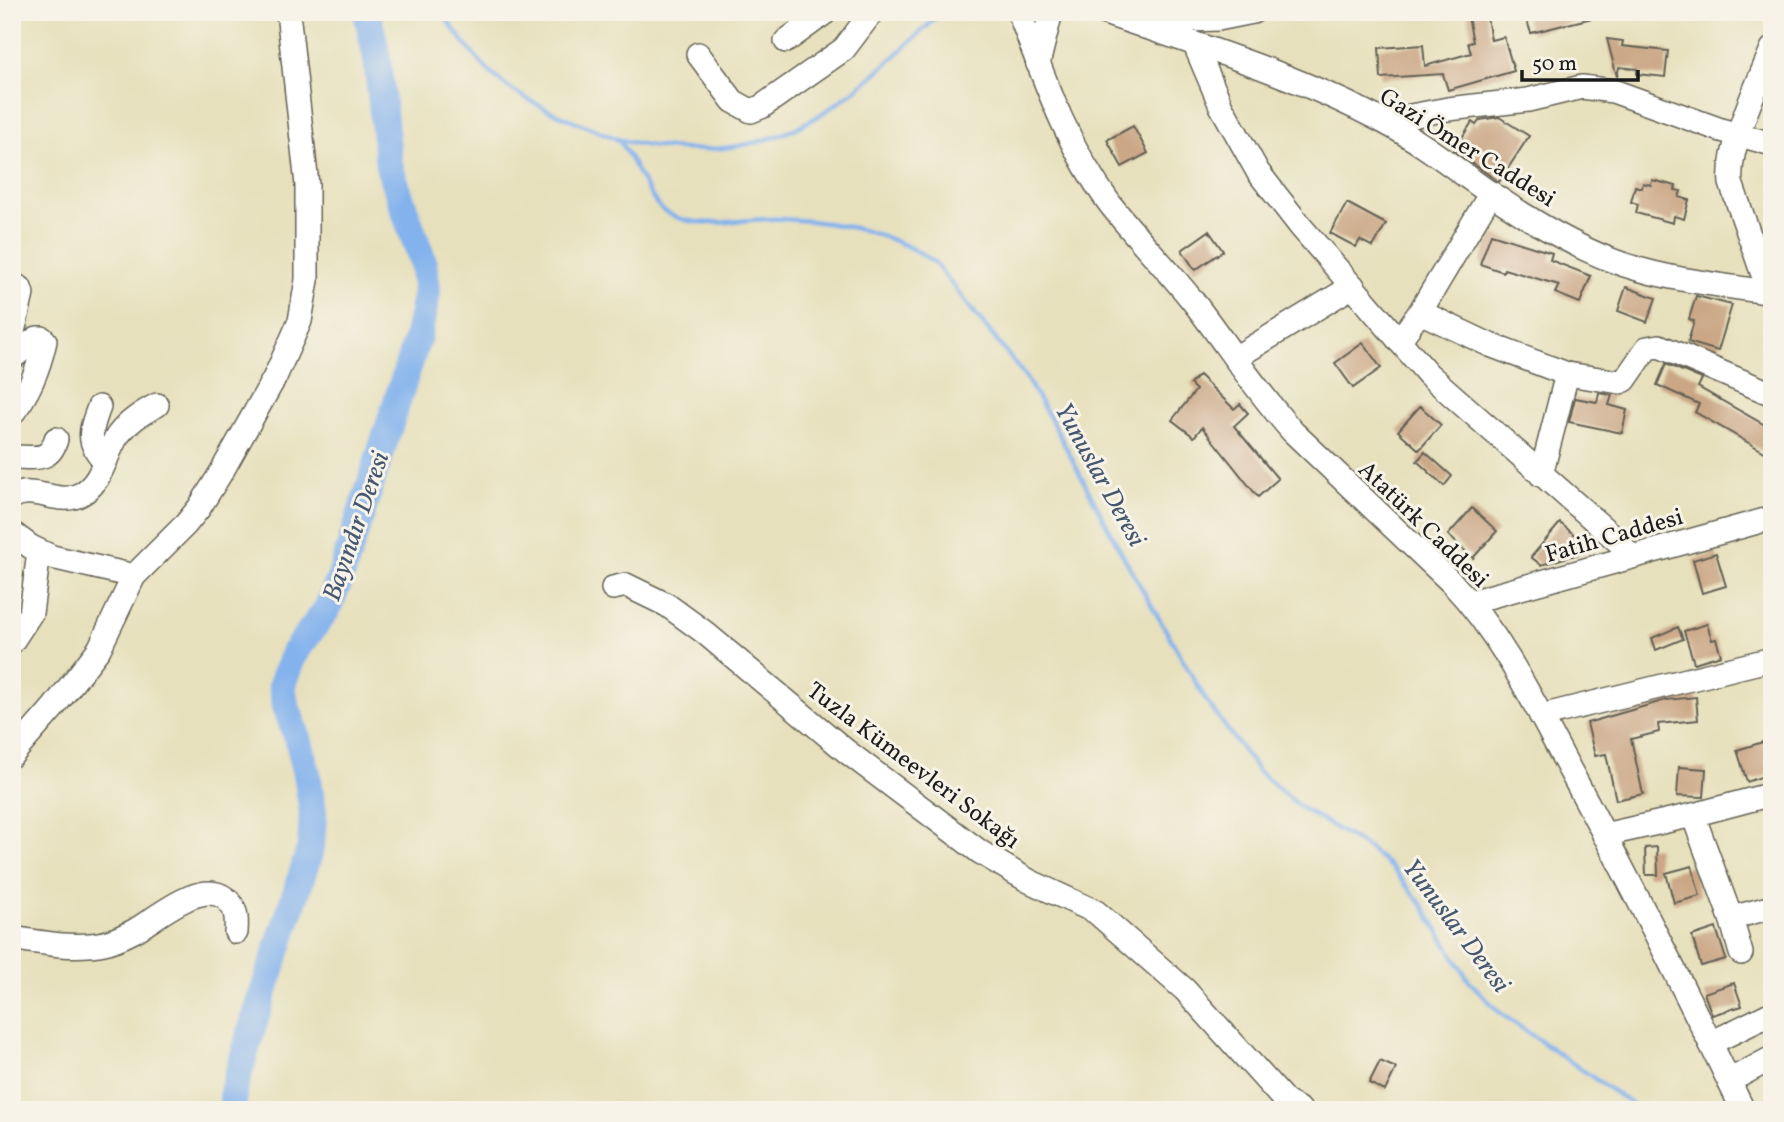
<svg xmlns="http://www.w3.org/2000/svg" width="1784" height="1122" font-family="Vollkorn,serif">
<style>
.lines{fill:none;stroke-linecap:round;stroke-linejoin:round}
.stream{stroke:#83b2ed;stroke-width:4.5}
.river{stroke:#83b2ed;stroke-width:28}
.building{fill:#cba786}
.minor-casing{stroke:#636154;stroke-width:26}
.minor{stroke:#fff;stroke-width:23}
.labels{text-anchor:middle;stroke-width:6;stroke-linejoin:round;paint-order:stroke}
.street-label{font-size:24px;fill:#1c1c1c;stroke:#f7f3e8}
.water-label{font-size:26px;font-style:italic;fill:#455870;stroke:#f7f3e8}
</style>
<rect width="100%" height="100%" fill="#f7f3e8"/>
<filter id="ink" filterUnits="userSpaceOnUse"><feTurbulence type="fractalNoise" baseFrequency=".0143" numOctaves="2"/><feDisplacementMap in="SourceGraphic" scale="14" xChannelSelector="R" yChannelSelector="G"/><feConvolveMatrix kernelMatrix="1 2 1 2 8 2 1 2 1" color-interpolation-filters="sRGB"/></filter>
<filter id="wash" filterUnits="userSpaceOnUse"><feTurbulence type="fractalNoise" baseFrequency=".00686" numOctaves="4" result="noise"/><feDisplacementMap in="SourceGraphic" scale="28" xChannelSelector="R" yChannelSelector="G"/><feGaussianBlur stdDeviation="1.57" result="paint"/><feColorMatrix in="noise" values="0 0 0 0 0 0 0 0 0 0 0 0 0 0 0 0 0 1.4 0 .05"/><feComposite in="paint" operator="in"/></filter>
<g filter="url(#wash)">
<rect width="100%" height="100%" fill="#e7e0bc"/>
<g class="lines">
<!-- stream -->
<g class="stream">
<path d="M441,12C461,39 484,71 511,89C542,110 580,123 615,138L621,143C632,160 651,202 664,211C697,233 744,217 781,219C834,221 890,231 934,262L1024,375L1052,421L1121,552L1207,702L1258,771L1300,807L1368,848L1392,868L1423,906L1469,981L1500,1013L1640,1110"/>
<path d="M617,139C670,153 728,154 780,135C838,113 898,54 942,12"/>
</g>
<!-- river -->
<path class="river" d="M233,1110V1092L254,1022L311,847L313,812L307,774L299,742L285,704L282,684L294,653L327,609L340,579L418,336L427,292L423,262L389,166L377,58L367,12"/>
</g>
<g id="blocks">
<!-- building -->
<g class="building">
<path d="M1467,12H1486L1491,40L1504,37L1514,71L1448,90L1443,74L1381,78L1379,48L1423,45L1425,66L1471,53L1468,43L1473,42Z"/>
<path d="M1524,12H1595L1596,17L1531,33Z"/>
<path d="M1607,39L1623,41L1622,46L1668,51L1665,77L1637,74V69L1619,67L1617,77Z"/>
<path d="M1499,117L1529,136L1499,182L1454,150L1472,122L1476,125L1480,120Z"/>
<path d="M1133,126L1148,153L1122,167L1107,140Z"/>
<path d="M1652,180L1676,186L1675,190L1681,191L1679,197L1689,200L1684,219L1674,216L1673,223L1636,213L1638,204L1631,202L1635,186L1642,188L1643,183L1651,185Z"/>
<path d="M1347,203L1386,224L1373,247L1360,240L1356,247L1330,233Z"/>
<path d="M1209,231L1223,251L1195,270L1182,250Z"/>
<path d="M1491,234L1552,253L1550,260L1591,276L1580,303L1555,293L1559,285L1504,269L1503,272L1480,264Z"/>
<path d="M1626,287L1656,298L1647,322L1618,311Z"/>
<path d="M1696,296L1732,305L1718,351L1688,342L1694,321L1689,319Z"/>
<path d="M1363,343L1381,368L1353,388L1335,363Z"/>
<path d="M1666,364L1702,379L1698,387L1772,429V447L1768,454L1695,412L1699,404L1657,385Z"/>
<path d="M1199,375L1234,409L1240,404L1248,413L1234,426L1278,479L1258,497L1202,427L1194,437L1172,420L1196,390L1190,384Z"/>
<path d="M1599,393L1612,395L1609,405L1627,410L1622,433L1569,422L1575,398L1597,402Z"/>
<path d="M1420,406L1441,425L1419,450L1398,431Z"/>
<path d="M1425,452L1452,476L1444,486L1417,461Z"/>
<path d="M1472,508L1497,531L1473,558L1448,535Z"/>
<path d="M1560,523L1580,539L1585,552L1541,565L1531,557Z"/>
<path d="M1716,553L1726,586L1702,593L1693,560Z"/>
<path d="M1707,624L1712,640L1716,639L1721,655L1694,663L1684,631Z"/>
<path d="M1678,627L1683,639L1656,650L1652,638Z"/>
<path d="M1696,697L1698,720L1658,724L1659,732L1631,739L1643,794L1616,800L1606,754L1595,756L1587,723L1666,700Z"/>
<path d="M1763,742L1772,773L1747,782L1737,750Z"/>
<path d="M1679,767L1706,769L1704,797L1677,796Z"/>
<path d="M1657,847L1658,875H1646L1645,848Z"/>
<path d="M1692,866L1700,896L1674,903L1666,873Z"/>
<path d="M1716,928L1726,959L1701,966L1692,936Z"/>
<path d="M1734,983L1742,1006L1712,1015L1704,993Z"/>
<path d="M1380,1061L1396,1068L1385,1091L1369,1083Z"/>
</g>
</g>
</g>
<g filter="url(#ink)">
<use href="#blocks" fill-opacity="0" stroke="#636154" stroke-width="2"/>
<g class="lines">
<defs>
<g id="minor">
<path d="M1019,12C1044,79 1067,146 1110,204C1137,239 1169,270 1196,305C1228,347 1257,392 1293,432L1452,583C1503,637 1536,707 1571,772C1631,883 1688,996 1743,1110"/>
<path d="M1102,12C1197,45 1295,74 1384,122C1422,142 1455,169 1490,193C1527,218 1569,244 1611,260C1662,280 1718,284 1772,293"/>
<path d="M1145,27L1160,21L1218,19L1253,12"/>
<path d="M786,41L826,12"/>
<path d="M1195,45L1221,106L1258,172L1301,227L1428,374L1619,542L1631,557"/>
<path d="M698,54L733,101L751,111L761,107L844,49L872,12"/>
<path d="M1038,64L1051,12"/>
<path d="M1384,121L1448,109L1528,100L1582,87L1613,91L1721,130L1772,144"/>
<path d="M12,284L20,288L22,294L12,336"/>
<path d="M1769,292L1731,183C1727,147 1758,84 1772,49"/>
<path d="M1420,312L1490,345L1567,374L1620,382L1625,380L1647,348L1659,346L1772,394"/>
<path d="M1399,341L1420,312L1491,193"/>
<path d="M12,358L37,338H42L45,341C39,368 30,392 12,414"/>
<path d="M1235,358L1353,286"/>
<path d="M99,407C90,431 86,442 105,461"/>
<path d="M12,457C33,457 50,463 56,439"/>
<path d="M1541,475L1567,374"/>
<path d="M12,497C34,484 59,507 81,494C103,482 105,454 118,435C129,421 142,413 157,405"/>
<path d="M12,533L31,547L52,557L134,576"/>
<path d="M613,588L626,585L667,605L704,632L846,751L980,852L1029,881L1096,912L1185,990L1285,1101L1300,1110"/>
<path d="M1470,602L1772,518"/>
<path d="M12,642L31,613L39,552"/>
<path d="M1541,716L1772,659"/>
<path d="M12,755L53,708L99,649L134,576L186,524L199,508L222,471L275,377L300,321L307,280V185L288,12"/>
<path d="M1693,815L1731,918L1741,953"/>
<path d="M1604,835L1693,815L1772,794"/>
<path d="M1731,918L1772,907"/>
<path d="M12,938C41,943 75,949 104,943C114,941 124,936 134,931C156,919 200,879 225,898C237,907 237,919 236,932"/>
<path d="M1711,1043L1772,1013"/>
<path d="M1729,1081L1772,1058"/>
</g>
</defs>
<!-- minor casing -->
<use href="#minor" class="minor-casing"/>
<!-- minor -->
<use href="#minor" class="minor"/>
</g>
</g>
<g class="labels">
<!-- street labels -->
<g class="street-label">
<text transform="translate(1468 147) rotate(32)" y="8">Gazi Ömer Caddesi</text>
<text transform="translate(1424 524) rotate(44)" y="8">Atatürk Caddesi</text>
<text transform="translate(1614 535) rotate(-16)" y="8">Fatih Caddesi</text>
<text transform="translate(914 765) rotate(37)" y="8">Tuzla Kümeevleri Sokağı</text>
</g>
<!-- water labels -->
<g class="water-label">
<text transform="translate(1101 474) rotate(61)" y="9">Yunuslar Deresi</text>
<text transform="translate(355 526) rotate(-71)" y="9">Bayındır Deresi</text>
<text transform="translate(1457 925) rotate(53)" y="9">Yunuslar Deresi</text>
</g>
</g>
<!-- margin -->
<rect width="1784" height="1122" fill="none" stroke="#f7f3e8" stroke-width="42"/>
<!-- scale -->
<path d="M1522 70v10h116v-10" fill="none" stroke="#1c1c1c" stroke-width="3.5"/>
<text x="1532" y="70" font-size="21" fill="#1c1c1c" stroke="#f7f3e8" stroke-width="5" paint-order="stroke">50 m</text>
</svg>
